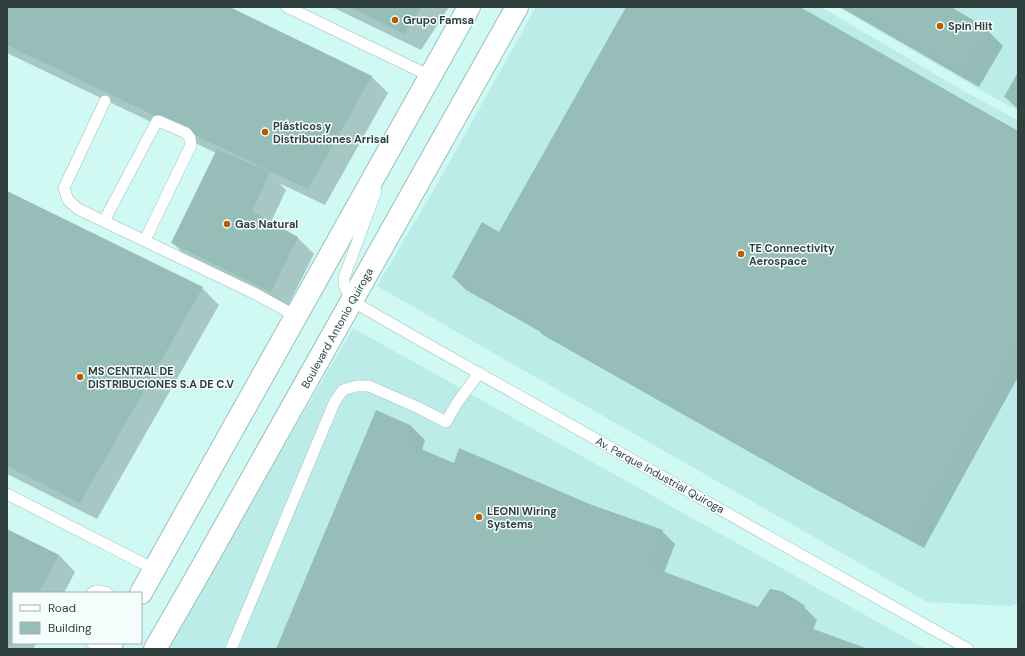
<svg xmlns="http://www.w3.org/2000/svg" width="1025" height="656" font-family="'DM Sans',sans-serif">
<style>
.built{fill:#bbece7}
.shadow{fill:#0003}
.building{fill:#96bdb8}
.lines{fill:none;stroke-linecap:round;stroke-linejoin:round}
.lane-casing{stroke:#99c0bb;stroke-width:12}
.primary-casing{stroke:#99c0bb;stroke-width:24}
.lane{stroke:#fff;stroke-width:11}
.primary{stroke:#fff;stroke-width:22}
.poi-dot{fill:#b75c00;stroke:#f6fefd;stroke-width:1.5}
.labels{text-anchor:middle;stroke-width:3;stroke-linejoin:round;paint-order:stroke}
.poi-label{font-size:11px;font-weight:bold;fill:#30403e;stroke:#f6fefd;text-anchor:start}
.street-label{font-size:11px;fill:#30403e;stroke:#f6fefd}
</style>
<rect width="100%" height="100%" fill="#d0f9f4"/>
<!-- built -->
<g class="built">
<path d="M536,7H821L967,93L1018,120V603L1011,606L927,602L377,286L436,186Z"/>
<path d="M838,7H1018V111L965,81Z"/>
<path d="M353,328L926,649H165Z"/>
</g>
<!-- shadow -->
<g class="shadow">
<path d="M7,7H227L371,76L388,93L325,205L279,183L286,190L271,222L298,238L314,254L287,308L188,259L172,242L216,153L7,53Z"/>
<path d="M332,7H449L421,50Z"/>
<path d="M627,7H798L1018,133V377L924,548L806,484L543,335L539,331L466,290L453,277L500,233Z"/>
<path d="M840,7H949L986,29L1003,46L979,87Z"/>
<path d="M1018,74V109L1005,97Z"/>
<path d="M7,192L202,288L219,305L97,519L7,474Z"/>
<path d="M377,412L412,427L425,440L422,450L454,465L591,506L662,531L675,544L664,573L759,608L804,607L817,620L813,630L865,649H277Z"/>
<path d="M7,530L59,555L75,572L64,593H13V643H36L33,649H7Z"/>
</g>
<!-- building -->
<g class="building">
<path d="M7,7H230L372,76L308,189L7,45Z"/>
<path d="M349,7H422L404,34Z"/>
<path d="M626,7H800L1018,131V340L910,536L791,471L679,407L529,323L530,321L452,277L482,222L499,232Z"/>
<path d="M851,7H951L987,28L962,71Z"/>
<path d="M1018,72V104L1004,97Z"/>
<path d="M217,149L270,172L252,211L298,237L271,292L171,243Z"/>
<path d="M7,191L203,287L80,503L7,466Z"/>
<path d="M376,410L412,426L407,443L454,463L459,448L592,505L663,530L649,566L758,607L770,589L781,591L798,601L805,606L797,623L868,649H276Z"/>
<path d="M7,529L59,555L38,593H13V638L7,649Z"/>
</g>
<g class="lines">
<defs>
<g id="lane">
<path d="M287,7L430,76"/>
<path d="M105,101L64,188L68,200L78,209L256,294L296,316"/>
<path d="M376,191L344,278V283L345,288L352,301L411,335L968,649"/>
<path d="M104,221L157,121H159L186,133L190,138L191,145L145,240"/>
<path d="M7,494L154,569"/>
<path d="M92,593C97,589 101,591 107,593"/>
<path d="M92,643L98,649"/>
<path d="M231,649L335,401L343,390L356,386H369L419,408L446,422L457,403L479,373"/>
</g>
<g id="primary">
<path d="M141,593L469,7"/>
<path d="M108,649L112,643"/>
<path d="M155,649L196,578L517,7"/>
</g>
</defs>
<!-- lane casing -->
<use href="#lane" class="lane-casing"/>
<!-- primary casing -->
<use href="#primary" class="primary-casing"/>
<!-- lane -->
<use href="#lane" class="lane"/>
<!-- primary -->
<use href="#primary" class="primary"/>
</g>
<!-- markers -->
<g class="poi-dot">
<circle cx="395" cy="20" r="4"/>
<circle cx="940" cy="26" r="4"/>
<circle cx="265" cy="132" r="4"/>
<circle cx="227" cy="224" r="4"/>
<circle cx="741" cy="254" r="4"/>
<circle cx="80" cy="377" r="4"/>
<circle cx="479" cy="517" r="4"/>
</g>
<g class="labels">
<!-- poi labels -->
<g class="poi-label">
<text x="403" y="24">Grupo Famsa</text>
<text x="948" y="30">Spin Hiit</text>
<text x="273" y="130">Plásticos y<tspan x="273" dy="13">Distribuciones Arrisal</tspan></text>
<text x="235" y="228">Gas Natural</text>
<text x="749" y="252">TE Connectivity<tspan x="749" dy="13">Aerospace</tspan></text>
<text x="88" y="375">MS CENTRAL DE<tspan x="88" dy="13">DISTRIBUCIONES S.A DE C.V</tspan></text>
<text x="487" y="515">LEONI Wiring<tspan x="487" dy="13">Systems</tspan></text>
</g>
<!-- street labels -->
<g class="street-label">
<text transform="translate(337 328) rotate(-61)" y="4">Boulevard Antonio Quiroga</text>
<text transform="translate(660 475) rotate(29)" y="4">Av. Parque Industrial Quiroga</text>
</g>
</g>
<!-- border -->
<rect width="1025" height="656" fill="none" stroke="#30403e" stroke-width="16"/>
<!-- legend -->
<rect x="12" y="592" width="130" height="52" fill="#f6fefd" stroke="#a7b2b1"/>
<rect x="20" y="605" width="20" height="6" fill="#ffffff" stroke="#a7b2b1"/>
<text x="48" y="612" font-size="12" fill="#30403e">Road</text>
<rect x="20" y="622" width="20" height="12" fill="#96bdb8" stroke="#a7b2b1"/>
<text x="48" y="632" font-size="12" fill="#30403e">Building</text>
</svg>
